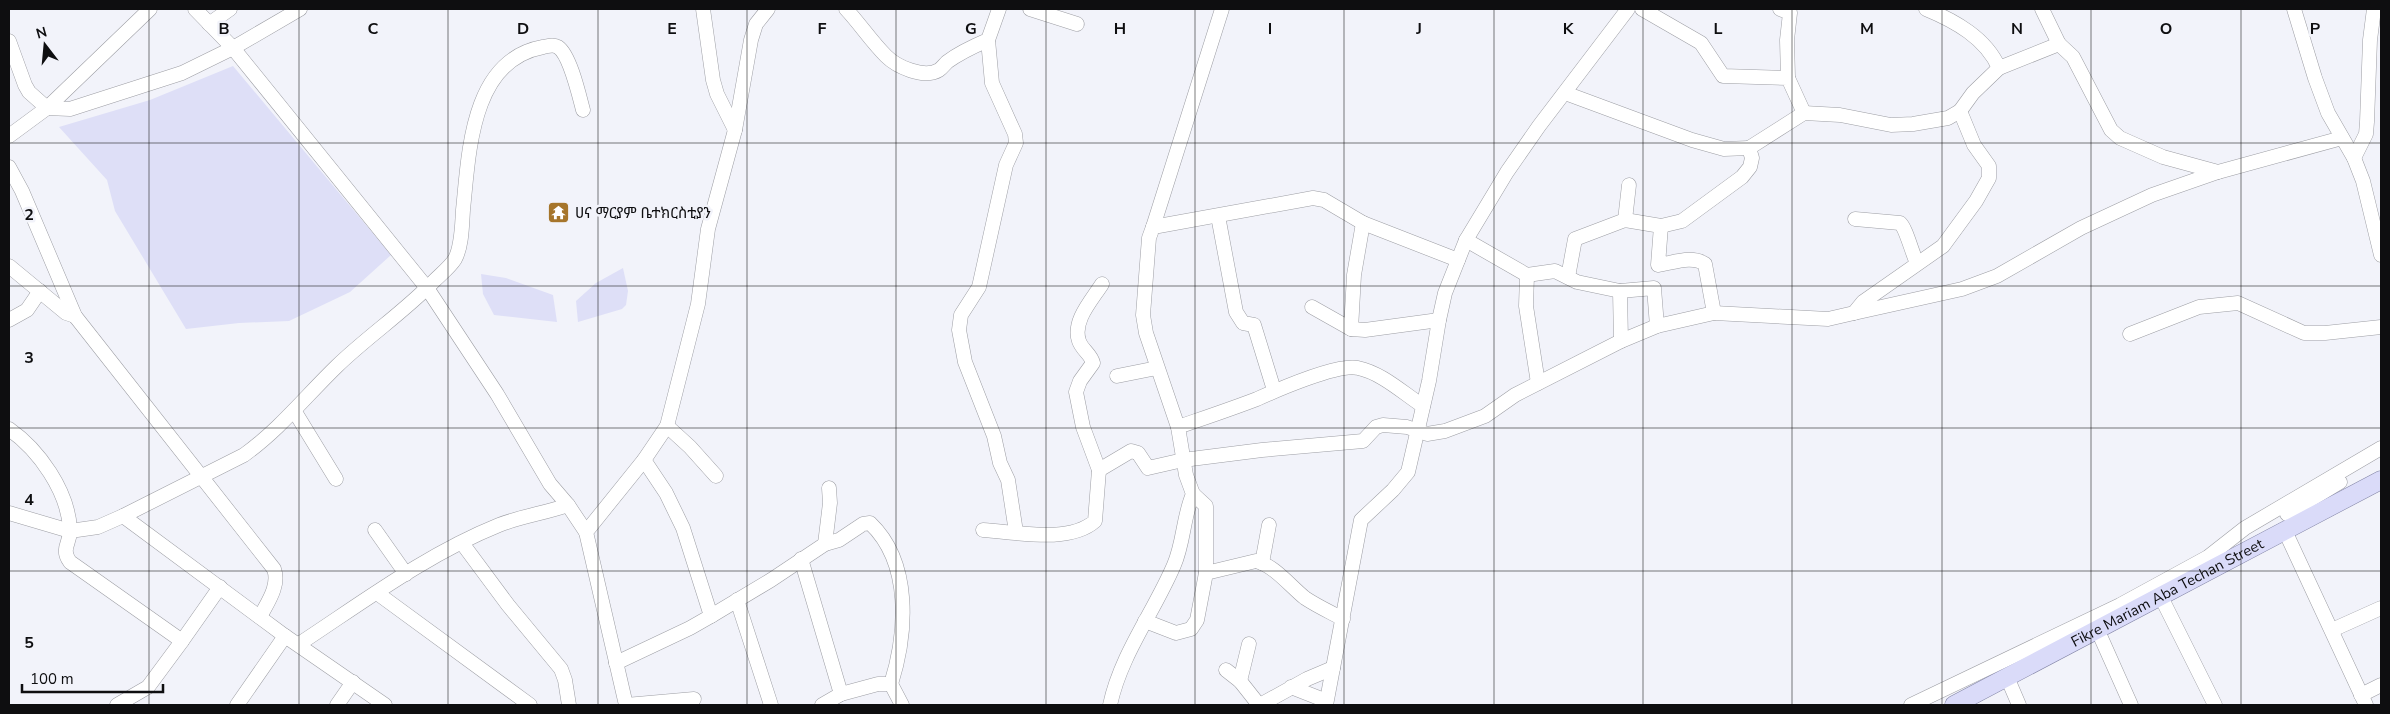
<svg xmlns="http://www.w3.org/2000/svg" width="2390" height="714" font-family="'Nunito Sans','Noto Sans Ethiopic',sans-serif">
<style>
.green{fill:#dedff7}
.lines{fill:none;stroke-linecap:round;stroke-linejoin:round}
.minor-casing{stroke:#9d9ea4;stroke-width:15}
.major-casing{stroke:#8284a5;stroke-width:19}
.minor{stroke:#fff;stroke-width:14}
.major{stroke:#dadbf9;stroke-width:18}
.grid{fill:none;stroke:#0e0e10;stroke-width:1;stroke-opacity:0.55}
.labels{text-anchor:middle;stroke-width:5;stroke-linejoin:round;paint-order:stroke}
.poi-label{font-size:15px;fill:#0e0e10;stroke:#f2f3fa;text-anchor:start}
.street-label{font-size:15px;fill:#0e0e10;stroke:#f2f3fa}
.grid-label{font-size:16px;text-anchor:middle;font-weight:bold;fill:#0e0e10;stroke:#f2f3fa;stroke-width:5;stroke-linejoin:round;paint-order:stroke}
</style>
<rect width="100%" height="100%" fill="#f2f3fa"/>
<!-- green -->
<g class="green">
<path d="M233,66L391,255L350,292L289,321L239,323L186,329L115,211L107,180L59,127L150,100Z"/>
<path d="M623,268L628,291L626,305L622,309L578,322L576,301L596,283Z"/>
<path d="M481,274L506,278L553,295L557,322L494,315L483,294Z"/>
</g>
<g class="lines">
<defs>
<g id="minor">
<path d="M195,9L233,48L427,288L497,394L550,484L568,505L586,532"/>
<path d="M703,9L713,80L717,94L735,130"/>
<path d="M846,9C860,24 871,41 886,56C897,67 924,79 939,70C942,68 944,65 947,62C959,53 974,46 988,40L999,9"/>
<path d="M1030,9L1077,24"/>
<path d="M1642,9L1701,43L1723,76L1788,78L1804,113"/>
<path d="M1780,9L1790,13L1787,40L1788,78"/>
<path d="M1926,9C1955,21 1986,38 1999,68L2059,44L2073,57L2111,130L2120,138L2163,157L2218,172L2342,138"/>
<path d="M2042,9L2059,44"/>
<path d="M2294,9L2315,78L2328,113L2354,158L2363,181L2381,255"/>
<path d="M209,24L230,9"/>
<path d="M988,40L992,83L1015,134L1016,143L1006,165L979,287L961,315L959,330L965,362L994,436L1000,463L1008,480L1016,532"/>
<path d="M9,41L25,85L29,92L47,108L70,109L182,73L233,48L300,9"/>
<path d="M1565,93L1692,140L1724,149L1749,148"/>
<path d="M9,136L47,108L150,9"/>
<path d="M2354,158L2366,134L2367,122L2370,40L2374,9"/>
<path d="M9,167L22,191L75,316L274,569C280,586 267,603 260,617"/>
<path d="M1218,216L1236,312L1243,323L1254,325L1274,390"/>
<path d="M1855,219L1900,223C1906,228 1912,253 1917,263"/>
<path d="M1625,220L1629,185"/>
<path d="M1661,226L1658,265C1673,263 1692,255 1705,264L1714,313"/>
<path d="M1153,227L1222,9"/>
<path d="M1466,240L1527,275L1555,271L1577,282L1620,291L1654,288L1657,326"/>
<path d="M9,266L66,313L75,316"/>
<path d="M1527,275L1526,306L1538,383"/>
<path d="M1568,277L1575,239L1625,220L1661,226L1682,221L1742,177L1750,167L1752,158L1749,148L1804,113L1840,115L1891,125L1913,124L1948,118L1960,111L1973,93L1999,68"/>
<path d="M1620,291L1621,341"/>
<path d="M1312,307L1351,329L1365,330L1439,320"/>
<path d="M1854,313L1962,289L1997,276L2081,228L2152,195L2218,172"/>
<path d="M9,320L27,310L40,291"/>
<path d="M1351,329L1354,275L1363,223"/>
<path d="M2130,334L2199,307L2238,303L2304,333H2325L2381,327"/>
<path d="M1117,376L1157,368"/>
<path d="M1423,406C1403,393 1382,373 1358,368C1339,363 1277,390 1257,399C1231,409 1204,418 1178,427L1146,333L1143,315L1149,238L1153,227L1313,198L1324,200L1363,223L1458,260"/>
<path d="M295,412L336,479"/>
<path d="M667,426L690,447L716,476"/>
<path d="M9,429C39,450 68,491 70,529C71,543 60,548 70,562L182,641L148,687L117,705"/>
<path d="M1099,470L1131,451L1138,453L1148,468L1183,460L1262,450L1363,441L1376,427L1383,425L1407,427L1427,434L1445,431L1485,416L1515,395L1621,341L1657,326L1714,313L1828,319L1854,313L1863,302L1943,246L1976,201L1989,178V166L1974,145L1960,111"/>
<path d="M1193,494L1206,506V573"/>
<path d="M9,513L70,531L98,527L123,516L285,636L385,705"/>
<path d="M2287,514L2340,482"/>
<path d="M123,516L244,455C280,429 306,396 337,366C368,336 404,312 434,281C441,274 450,267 455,259C462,246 462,225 463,210C469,152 471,60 543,47C549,46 553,44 558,47C570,55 579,95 583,110"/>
<path d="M375,530L406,574"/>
<path d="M983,530C1016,532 1069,544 1095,521L1099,470L1083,427L1076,392L1080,381L1093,363C1091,354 1082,350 1079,341C1072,321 1092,300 1102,284"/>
<path d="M2285,531L2366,705"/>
<path d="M462,543L508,605L561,669L565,680L569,705"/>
<path d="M825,544L830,503L829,488"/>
<path d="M801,559L841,694L822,705"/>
<path d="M1262,563L1269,525"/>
<path d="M377,593L530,705"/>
<path d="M2161,597L2215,705"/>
<path d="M737,600L771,705"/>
<path d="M711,616L771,580L825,544L839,540L863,524L870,523C912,563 907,633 891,684"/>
<path d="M1145,621L1176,633L1191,629L1197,620L1206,573L1256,561C1275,566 1290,586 1305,598C1317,606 1330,612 1343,619"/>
<path d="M2332,630L2381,608"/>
<path d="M2098,631L2131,705"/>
<path d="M182,641L220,587"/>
<path d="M299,644C363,602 427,554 499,525C522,516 546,513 568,505"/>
<path d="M616,663L690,628L711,616L683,528L666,493L644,460"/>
<path d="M1226,670L1240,681L1259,705"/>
<path d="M2007,677L2019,705"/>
<path d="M1240,681L1249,644"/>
<path d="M1291,687L1319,698"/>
<path d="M841,694L878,684H891L902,705"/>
<path d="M2361,695L2381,685"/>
<path d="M237,705L285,636"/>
<path d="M337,705L353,682"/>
<path d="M626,705L586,532L644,460L667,426L698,304L708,229L735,130L751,40L756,24L768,9"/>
<path d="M626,705L694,699"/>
<path d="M1110,705C1121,654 1154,612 1174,565C1184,542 1183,517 1193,494L1186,475L1178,427"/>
<path d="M1260,705L1307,679L1333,668"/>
<path d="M1326,705L1361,520L1393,490L1408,472L1429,381L1439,320L1445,293L1466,240L1507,172L1539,126L1628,9"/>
<path d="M1911,705L2120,605L2208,557L2245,528L2381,448"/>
</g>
<g id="major">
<path id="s1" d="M1954,705L2381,480"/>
</g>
</defs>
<!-- minor casing -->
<use href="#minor" class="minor-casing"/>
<!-- major casing -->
<use href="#major" class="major-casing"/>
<!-- minor -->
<use href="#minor" class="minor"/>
<!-- major -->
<use href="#major" class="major"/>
</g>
<!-- grid -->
<path class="grid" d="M149,9V705M299,9V705M448,9V705M598,9V705M747,9V705M896,9V705M1046,9V705M1195,9V705M1344,9V705M1494,9V705M1643,9V705M1792,9V705M1942,9V705M2091,9V705M2241,9V705M9,143H2381M9,286H2381M9,428H2381M9,571H2381"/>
<!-- icons -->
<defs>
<symbol id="temple-square" viewBox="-11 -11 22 22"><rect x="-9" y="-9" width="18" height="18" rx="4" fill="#a6752b" stroke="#f2f3fa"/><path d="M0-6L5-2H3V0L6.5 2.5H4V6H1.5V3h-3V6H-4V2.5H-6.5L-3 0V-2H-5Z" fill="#fff"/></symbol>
</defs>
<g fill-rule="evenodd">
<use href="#temple-square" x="546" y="200" width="25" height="25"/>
</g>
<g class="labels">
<!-- poi labels -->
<g class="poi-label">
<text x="575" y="218">ሀና ማርያም ቤተክርስቲያን</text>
</g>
<!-- street labels -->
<g class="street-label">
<text dy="5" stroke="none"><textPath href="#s1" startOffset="241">Fikre Mariam Aba Techan Street</textPath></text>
</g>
</g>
<g class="grid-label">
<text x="224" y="34">B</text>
<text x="373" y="34">C</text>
<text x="523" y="34">D</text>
<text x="672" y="34">E</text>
<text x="822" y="34">F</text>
<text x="971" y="34">G</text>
<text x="1120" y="34">H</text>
<text x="1270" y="34">I</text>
<text x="1419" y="34">J</text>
<text x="1568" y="34">K</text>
<text x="1718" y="34">L</text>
<text x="1867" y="34">M</text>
<text x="2017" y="34">N</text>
<text x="2166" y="34">O</text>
<text x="2315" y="34">P</text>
<text x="29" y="220">2</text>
<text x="29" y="363">3</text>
<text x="29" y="505">4</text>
<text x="29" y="648">5</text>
</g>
<!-- border -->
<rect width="2390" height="714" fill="none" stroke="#0e0e10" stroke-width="20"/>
<!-- north arrow -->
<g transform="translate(45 45) rotate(344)" stroke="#f2f3fa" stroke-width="4" paint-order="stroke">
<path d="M0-4L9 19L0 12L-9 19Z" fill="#0e0e10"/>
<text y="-8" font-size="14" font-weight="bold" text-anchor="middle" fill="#0e0e10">N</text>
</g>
<!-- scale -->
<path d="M22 684v8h141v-8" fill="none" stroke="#0e0e10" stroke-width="2.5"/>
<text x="30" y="684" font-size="15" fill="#0e0e10" stroke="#f2f3fa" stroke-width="4" paint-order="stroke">100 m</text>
</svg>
